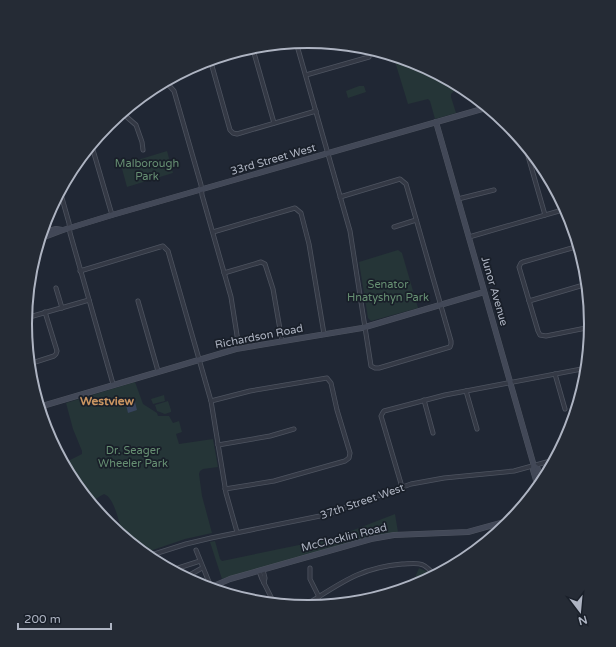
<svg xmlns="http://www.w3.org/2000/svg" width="616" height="647" font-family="'Varela Round',sans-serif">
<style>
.green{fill:#253537}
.water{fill:#37445c}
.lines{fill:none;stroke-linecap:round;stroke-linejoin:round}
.street-casing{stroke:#4e5460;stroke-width:5}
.secondary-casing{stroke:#4e5460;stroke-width:6}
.street{stroke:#343945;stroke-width:3.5}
.secondary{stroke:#424857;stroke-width:5}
.labels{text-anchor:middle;stroke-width:3.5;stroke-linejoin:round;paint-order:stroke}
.street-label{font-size:11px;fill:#aeb4c2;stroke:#191f29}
.park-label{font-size:11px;fill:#679073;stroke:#191f29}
.neighbourhood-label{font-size:12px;font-weight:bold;fill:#ca9561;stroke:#191f29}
.rim{fill:none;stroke:#aeb4c2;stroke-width:2}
</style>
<rect width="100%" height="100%" fill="#202734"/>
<!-- green -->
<g class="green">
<path d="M393,55L417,62L466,88L454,91L451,94V97L456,113L435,119L430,101L428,99L408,104Z"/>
<path d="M359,86H364L366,92L348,98L346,91Z"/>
<path d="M167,151L173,173L127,187L121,165Z"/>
<path d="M398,250L402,253L418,308L371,321L368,318L359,262Z"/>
<path d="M135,382L143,404L157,413L158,416H169L173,423L179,421L182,432L176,434L179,444L213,439L218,467L203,469L200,471L199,474L202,496L212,533L185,539L144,553C139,549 131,544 127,539C118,529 117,499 104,494L90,502L68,461L82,454V451L73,429L66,403Z"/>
<path d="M164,395L165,401L153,404L151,399Z"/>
<path d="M168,401L171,410V412L165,414L157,411L155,405Z"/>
<path d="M395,514L398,532L364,538L222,579L210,542L215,541L220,559L222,561L333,538Z"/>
<path d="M419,568L428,572L420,583L411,587Z"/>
<path d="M405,588L363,601L357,602C373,593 388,590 405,588Z"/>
</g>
<!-- water -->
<path class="water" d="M135,402L137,410L128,413L126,405Z"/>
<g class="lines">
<defs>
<g id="street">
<path d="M296,42L350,231L371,366L375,368H379L450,347L451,344V341L406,184L400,179L340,197"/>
<path d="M252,46L274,123"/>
<path d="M210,59L230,130L233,133L237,134L316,111"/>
<path d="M306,75L369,57"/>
<path d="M165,81L174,91L201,185L202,195L231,297L239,348"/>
<path d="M121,112L136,125L142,142L143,150"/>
<path d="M99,134L93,142V150L112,215"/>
<path d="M524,142L545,215"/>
<path d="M60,191L69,223L70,233L113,384"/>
<path d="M458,199L494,190"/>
<path d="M394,227L416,220"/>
<path d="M213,232L295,208L301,213L309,244L324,334"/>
<path d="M469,237L566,209"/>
<path d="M579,246L523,262L521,263L519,267L538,331L540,335L546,336L591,327"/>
<path d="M80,271L163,246L168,251L211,401L226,493L237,532"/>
<path d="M224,273L261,262L265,264L273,289L282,341"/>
<path d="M56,288L62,308"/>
<path d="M138,301L158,371"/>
<path d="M529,301L587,284"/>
<path d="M26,318L89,300"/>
<path d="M29,364L54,356L56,354L57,351L45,312"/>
<path d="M555,374L565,409"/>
<path d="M466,391L477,429"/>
<path d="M424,400L433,433"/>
<path d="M211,401L250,391L327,378L331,383L337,410L350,453L349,458L345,461L274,481L225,489"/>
<path d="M43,406L54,443L73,482"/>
<path d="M218,445L270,436L294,429"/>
<path d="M402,487L381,416L382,414L384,411L445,395L587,368"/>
<path d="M196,550L211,587"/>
<path d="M148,556L186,544L211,538L325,515L411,484L444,478L514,471L554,460"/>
<path d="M310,568V579L319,597"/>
<path d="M172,570L200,561"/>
<path d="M263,570L265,578L264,583"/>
<path d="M259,571L262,579L274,603"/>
<path d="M186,577L202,568"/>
<path d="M304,606C340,584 358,568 402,564C408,564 417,562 423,565C428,567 431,572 435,575"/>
</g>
<g id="secondary">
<path d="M436,122L534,466L538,469L542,483"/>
<path d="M41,233L56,229L62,230"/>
<path d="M39,239L63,230L112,215L489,107"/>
<path d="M39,407L236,349L362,328L484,292"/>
<path d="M534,466L533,470L538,487"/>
<path d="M209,588L230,579L371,539L394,535L468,532L511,520"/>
</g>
</defs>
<!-- street casing -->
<use href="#street" class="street-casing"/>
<!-- secondary casing -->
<use href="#secondary" class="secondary-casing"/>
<!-- street -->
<use href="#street" class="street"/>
<!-- secondary -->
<use href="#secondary" class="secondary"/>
</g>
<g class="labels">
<!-- street labels -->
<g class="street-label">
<text transform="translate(273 159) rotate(-16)" y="4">33rd Street West</text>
<text transform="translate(495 291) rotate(74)" y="4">Junor Avenue</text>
<text transform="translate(259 336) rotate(-11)" y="4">Richardson Road</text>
<text transform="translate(362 501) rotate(-19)" y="4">37th Street West</text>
<text transform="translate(344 537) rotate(-14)" y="4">McClocklin Road</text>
</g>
<!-- park labels -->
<g class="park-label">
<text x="147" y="167">Malborough<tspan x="147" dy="13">Park</tspan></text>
<text x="388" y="288">Senator<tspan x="388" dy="13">Hnatyshyn Park</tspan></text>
<text x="133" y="454">Dr. Seager<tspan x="133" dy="13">Wheeler Park</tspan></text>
</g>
<!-- neighbourhood labels -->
<g class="neighbourhood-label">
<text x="107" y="405">Westview</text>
</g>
</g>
<!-- crop -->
<path d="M0 0H616V647H0ZM32 324a276 276 0 1 1 552 0a276 276 0 1 1-552 0Z" fill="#252b35" fill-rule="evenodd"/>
<path class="rim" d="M32 324a276 276 0 1 1 552 0a276 276 0 1 1-552 0Z"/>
<!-- north arrow -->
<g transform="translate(580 611) rotate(164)" stroke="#191f29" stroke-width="3" paint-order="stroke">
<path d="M0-3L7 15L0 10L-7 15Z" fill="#aeb4c2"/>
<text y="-6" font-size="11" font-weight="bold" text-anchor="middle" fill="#aeb4c2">N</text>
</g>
<!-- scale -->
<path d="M18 623v6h93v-6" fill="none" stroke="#aeb4c2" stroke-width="2"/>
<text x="24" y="623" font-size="12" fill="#aeb4c2" stroke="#191f29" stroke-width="3" paint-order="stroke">200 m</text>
</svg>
